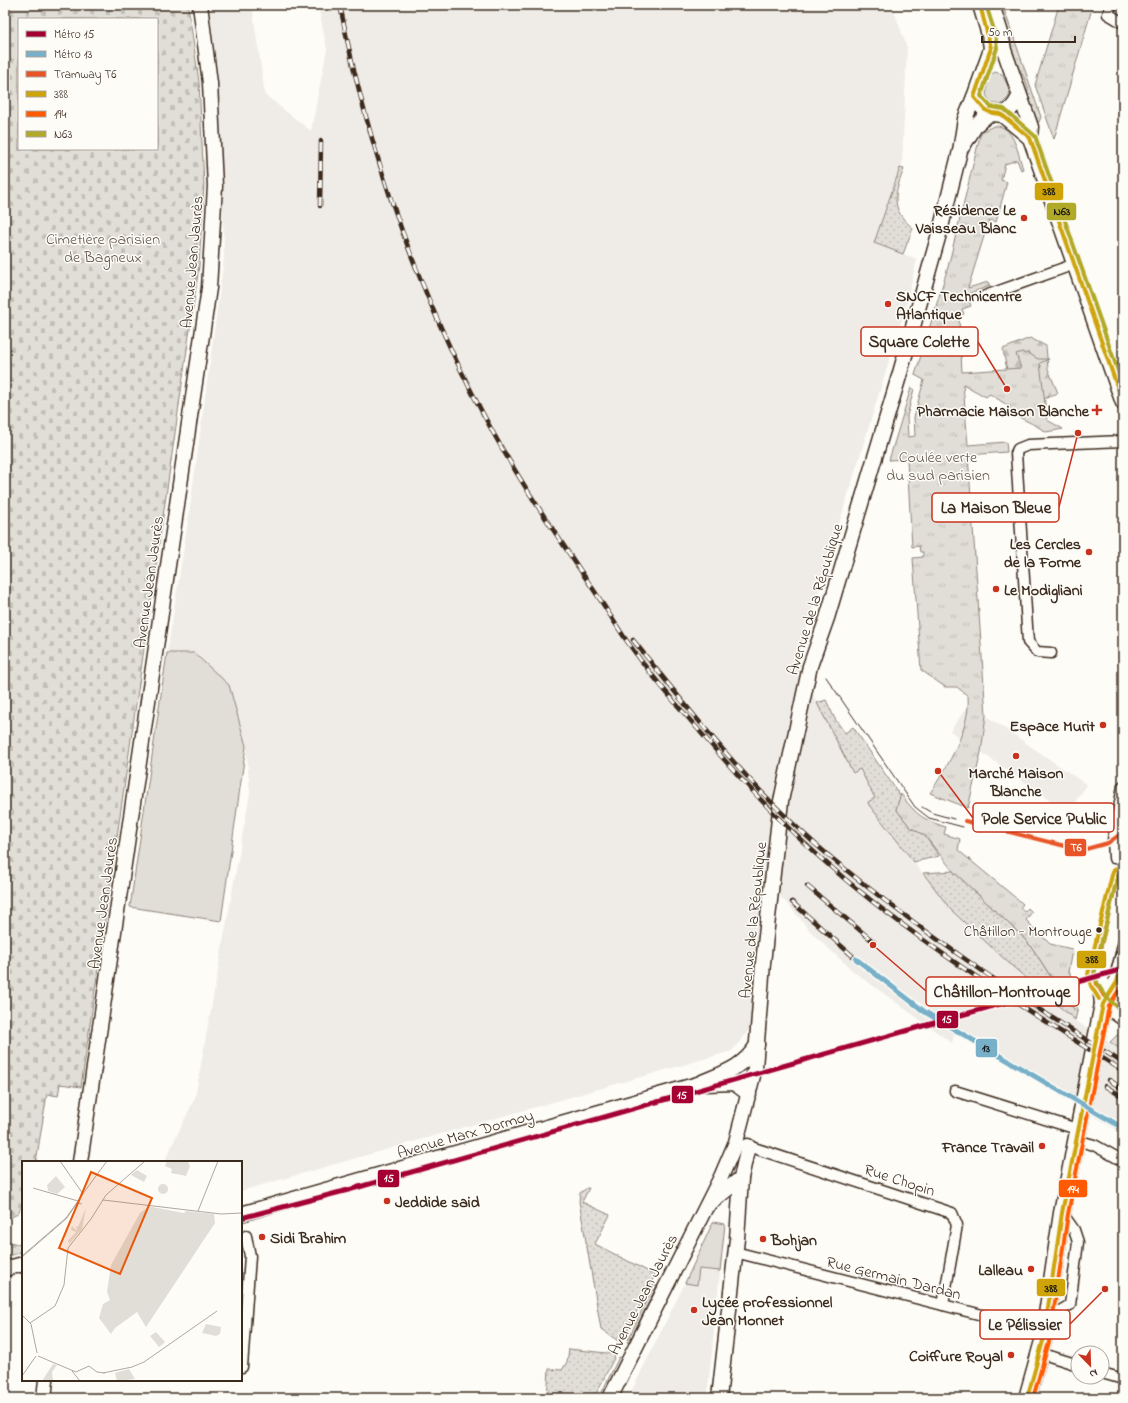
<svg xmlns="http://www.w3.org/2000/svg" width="1128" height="1403" font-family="'Indie Flower',sans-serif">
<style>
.built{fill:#efece7}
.grass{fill:url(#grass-dots);stroke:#8e847a}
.forest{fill:url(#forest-firs);stroke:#8e847a}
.cemetery{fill:url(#cemetery-stones);stroke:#8e847a;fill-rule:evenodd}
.park{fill:url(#park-tufts);stroke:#8e847a}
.garden{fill:#e1ded7;stroke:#8e847a}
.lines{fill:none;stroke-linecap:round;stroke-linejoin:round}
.street-casing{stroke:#3b2a1e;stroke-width:13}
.secondary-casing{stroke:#3b2a1e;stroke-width:17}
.primary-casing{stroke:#3b2a1e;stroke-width:19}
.street{stroke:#fdfcf7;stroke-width:10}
.secondary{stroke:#fdfcf7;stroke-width:14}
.primary{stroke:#fdfcf7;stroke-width:16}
.tram{stroke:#3b2a1e;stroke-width:1}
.rail-casing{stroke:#3b2a1e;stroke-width:4.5}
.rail{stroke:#fdfcf7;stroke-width:3;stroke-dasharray:9;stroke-linecap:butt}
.bus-1-casing{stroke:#fdfcf7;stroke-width:7}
.bus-2-casing{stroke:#fdfcf7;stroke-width:7}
.bus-3-casing{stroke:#fdfcf7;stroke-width:7}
.bus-1{stroke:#cea408;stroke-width:4}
.bus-2{stroke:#ff5a00;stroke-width:4}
.bus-3{stroke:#b1a928;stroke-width:4}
.tram-1-casing{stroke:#fdfcf7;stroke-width:7}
.tram-1{stroke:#e85426;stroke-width:4}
.metro-1-casing{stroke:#fdfcf7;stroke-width:8}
.metro-2-casing{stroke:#fdfcf7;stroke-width:8}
.metro-1{stroke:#a50034;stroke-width:5}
.metro-2{stroke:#77b0c8;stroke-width:5}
.poi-dot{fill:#c8321e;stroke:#fdfcf7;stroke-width:1.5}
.bus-dot{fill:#3b2a1e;stroke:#fdfcf7;stroke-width:1.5}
.labels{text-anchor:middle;stroke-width:3;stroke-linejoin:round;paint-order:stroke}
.bus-label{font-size:15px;fill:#3b2a1e;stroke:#fdfcf7;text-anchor:end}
.poi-label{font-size:16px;font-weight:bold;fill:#3b2a1e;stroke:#fdfcf7;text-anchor:end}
.park-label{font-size:16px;fill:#64574c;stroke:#fdfcf7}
.street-label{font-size:16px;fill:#3b2a1e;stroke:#fdfcf7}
.inset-road{fill:none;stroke:#afa8a0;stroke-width:1}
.view{fill:#e8590c;fill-opacity:0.15;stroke:#e8590c;stroke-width:2}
.inset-edge{fill:none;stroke:#3b2a1e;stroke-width:2}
.leader{fill:none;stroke:#c8321e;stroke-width:1.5}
.callout-dot{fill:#c8321e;stroke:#fdfcf7;stroke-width:1.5}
.callout{fill:#fdfcf7;stroke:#c8321e;stroke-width:1.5}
.callout-label{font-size:17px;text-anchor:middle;font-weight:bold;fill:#3b2a1e}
.line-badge{stroke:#fdfcf7;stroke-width:1.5}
.badge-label{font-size:11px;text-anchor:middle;font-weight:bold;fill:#fff}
.pale-badge-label{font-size:11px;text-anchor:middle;font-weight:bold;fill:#111}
</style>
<defs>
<pattern id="grass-dots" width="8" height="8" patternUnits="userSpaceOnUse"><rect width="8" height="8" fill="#e1ded7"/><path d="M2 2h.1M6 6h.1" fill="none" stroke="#c2bfb8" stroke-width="1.8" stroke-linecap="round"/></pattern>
<pattern id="forest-firs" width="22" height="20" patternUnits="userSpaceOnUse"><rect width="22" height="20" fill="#e1ded7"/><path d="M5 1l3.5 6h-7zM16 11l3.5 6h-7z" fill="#c2bfb8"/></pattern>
<pattern id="cemetery-stones" width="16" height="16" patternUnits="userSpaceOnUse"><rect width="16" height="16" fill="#e1ded7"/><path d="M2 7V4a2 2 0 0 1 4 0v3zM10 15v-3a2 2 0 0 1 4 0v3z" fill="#c2bfb8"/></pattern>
<pattern id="park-tufts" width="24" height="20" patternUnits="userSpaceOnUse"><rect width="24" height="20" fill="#e1ded7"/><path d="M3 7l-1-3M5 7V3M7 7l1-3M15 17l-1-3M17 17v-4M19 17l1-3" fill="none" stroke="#c2bfb8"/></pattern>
</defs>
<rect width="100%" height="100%" fill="#fdfcf7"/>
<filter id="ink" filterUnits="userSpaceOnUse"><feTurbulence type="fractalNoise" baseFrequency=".025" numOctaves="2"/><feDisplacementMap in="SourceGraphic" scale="8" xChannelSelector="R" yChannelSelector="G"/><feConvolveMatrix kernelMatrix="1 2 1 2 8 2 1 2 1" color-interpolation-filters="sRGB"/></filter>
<g filter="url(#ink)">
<!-- built -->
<g class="built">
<path d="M204,5H252L265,95L311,131L327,49L318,5H892L907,48L902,164L874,243L917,259L906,306L798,657L816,701L853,773L860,769L876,798L868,802L869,805L951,910L1012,966L1073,1019L1123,1051V1134L968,1039L954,1035L952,1043L945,1038L854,972L811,932L791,908L764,880L750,1029L732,1051L241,1191V1162H167L166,1158L195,1098L250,793L246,746L229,685L194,653H167L188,522L224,259L222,156Z"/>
<path d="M969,704L1087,785L1077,799L1070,814L981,752L968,808L930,793L946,769L960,738L950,731Z"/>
<path d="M713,1222L725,1224L707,1398H628L685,1283Z"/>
</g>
<!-- grass -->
<g class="grass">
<path d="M998,6H1001L1004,9L1041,117L1039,122H1036L1027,104L1028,89L1024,77L1010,54Z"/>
<path d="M900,168L904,169C894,194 890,210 913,228L903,254L874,243Z"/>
<path d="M826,700L835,719L845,733L853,727L901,797L896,809L910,827L925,836L939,856L914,862L869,805L868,802L875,798L860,769L853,773L817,703Z"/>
<path d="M953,871L1022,936L1033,949L1067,1002L1077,1012L1075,1020L1012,966L951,910L923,873Z"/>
<path d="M587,1188H589L582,1202L610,1215L595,1244L655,1275L621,1343L601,1329L579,1201L580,1193Z"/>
<path d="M569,1349L616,1354L594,1398H547L549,1369L562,1370L567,1362Z"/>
</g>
<!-- forest -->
<path class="forest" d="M1030,338L1046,346L1048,369L1058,393L1044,399C1011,386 1009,385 1003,349Z"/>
<!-- cemetery -->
<g class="cemetery">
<path d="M5,5H188L199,82L204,185L199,266L81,1087L60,1084L58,1096L47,1094L36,1162H23C23,1179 31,1218 5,1218ZM19,19H157V149H19Z"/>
<path d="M5,1240L23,1246V1252L5,1257Z"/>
</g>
<!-- park -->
<g class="park">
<path d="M1059,5H1093L1054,139L1035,85Z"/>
<path d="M994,126C1014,124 1018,154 1023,169L1021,170L1017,160L1005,164L1001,180L1007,182L996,222L989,220L968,288L988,282L990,286L967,294L971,306L962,309L964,314L960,315L959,319L962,372L1021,368L1016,354L1023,352L1024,354L1028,353L1038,359H1049L1040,363L1047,420L1063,429L1046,432C1033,423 1021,419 1008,411L1010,407L990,394L986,397L963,384L968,445L1006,442L1007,452L968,455L986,715L981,752L968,808L930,793C947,768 971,727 968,696L957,687H945L921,670L913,558L923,557V552H920L919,546L912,547L907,459L889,460L911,388L914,389L907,416L908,437L915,436L914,417L924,380L915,375L948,267L980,136L983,131Z"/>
<path d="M901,794C915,814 923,820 946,827L944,834L960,839L958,850L1023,904L1020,908L1025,912L1028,908L1032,912L1026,920L1050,944L1072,949L1073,954L1071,956L1068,972L1070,973C1071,987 1077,999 1077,1012L1067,1002L1033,949L1022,936L953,871L925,836L910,827L896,809Z"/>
<path d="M1117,1035H1123V1051L1110,1042Z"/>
</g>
<!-- garden -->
<g class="garden">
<path d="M995,72L1002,74L1010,90L1009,97L1001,105L991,103L986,95L990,75Z"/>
<path d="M167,653H194L229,685L246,746L221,921L130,907Z"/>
<path d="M713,1222L725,1224L720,1271L699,1269L697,1285L685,1283Z"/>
<path d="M654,1284L657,1285L629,1343L627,1342Z"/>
<path d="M619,1357L622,1358L602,1398H599Z"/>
</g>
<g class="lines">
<defs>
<g id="street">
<path d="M1111,5L1108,14L1123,23"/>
<path d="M985,296L1075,264"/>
<path d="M1051,653L1037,652L1028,642L1016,453L1018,449L1028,445L1123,441"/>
<path d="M1123,786L1113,840L1114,858L1123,859"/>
<path d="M955,1091L1077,1129"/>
<path d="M1076,1140L1094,1145L1123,1161"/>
<path d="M748,1146L952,1213L957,1225L943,1305"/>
<path d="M735,1252L1045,1331"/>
<path d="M1046,1319L1070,1305L1078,1242L1074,1230L1062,1213"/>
<path d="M1040,1353L1078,1365"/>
<path d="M242,1367L250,1256L246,1236"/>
<path d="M1102,1373L1123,1379"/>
</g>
<g id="secondary">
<path d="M992,5L1001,33L1004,50L1031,127L1030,138L1123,403"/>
<path d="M974,97C988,120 1007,121 1019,97"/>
<path d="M1001,114L1030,138"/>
<path d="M963,146L976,125L989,114"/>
<path d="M1103,1004L1123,1018"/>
<path d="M705,1084L734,1083L749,1094"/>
<path d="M80,1162L209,288L215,186L210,83L200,5"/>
<path d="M708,1205L741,1178"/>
<path d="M241,1214L698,1084C722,1073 742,1069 757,1045"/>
<path d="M5,1269L23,1264"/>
<path d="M44,1398L46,1380"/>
<path d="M610,1398L721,1177L736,1142L755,1068L763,963L781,801L810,666L827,618L900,373L941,227L960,151L965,119L974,97L989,55L991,48L989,35L980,5"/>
<path d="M719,1398L737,1239L741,1178L748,1146"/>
</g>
<g id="primary">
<path d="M1103,1004L1100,977L1123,886"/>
<path d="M1027,1398L1043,1341L1062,1213L1103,1004L1117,982L1123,958"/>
</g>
</defs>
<!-- street casing -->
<use href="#street" class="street-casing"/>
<!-- secondary casing -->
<use href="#secondary" class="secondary-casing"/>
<!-- primary casing -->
<use href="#primary" class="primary-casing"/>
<!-- street -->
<use href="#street" class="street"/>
<!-- secondary -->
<use href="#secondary" class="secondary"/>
<!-- primary -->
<use href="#primary" class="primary"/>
<!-- tram -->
<g class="tram">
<path d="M826,677L915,807L929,818L963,827"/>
<path d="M922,807L932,813L954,819"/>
</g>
<defs>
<g id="rail">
<path d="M340,5C369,155 421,302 495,436C524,488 558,537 591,586C607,609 620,633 637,655C657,683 680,708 702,734C742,781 784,827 831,867C920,945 1024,1008 1123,1071"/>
<path d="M320,206L321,141"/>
<path d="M633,640C693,715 759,799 834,860C925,935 1023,1000 1123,1063"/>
<path d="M807,886L874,942"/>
<path d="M792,902L856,959"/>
<path d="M1109,1080L1123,1089"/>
<path d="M1105,1086L1123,1097"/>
</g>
</defs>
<!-- rail casing -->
<use href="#rail" class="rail-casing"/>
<!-- rail -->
<use href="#rail" class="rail"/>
<defs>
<g id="bus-1">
<path d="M980,5L991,48L974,97L985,110L992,113L1001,114L1030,138L1123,403"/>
<path d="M1099,999L1091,986L1088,974L1113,871L1123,864"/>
<path d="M1027,1398L1043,1341L1062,1213L1103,1004L1117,982L1123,958"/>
</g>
<g id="bus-2">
<path d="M1104,996L1097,984L1094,974L1118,875L1123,871"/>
<path d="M1033,1398L1049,1342L1068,1214L1109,1006L1123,983"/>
</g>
<g id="bus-3">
<path d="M986,5L995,33L997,48L981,96L991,107L1004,109L1035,136L1123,385"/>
<path d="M1123,871L1118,875L1094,974C1099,991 1109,1001 1123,1011"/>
</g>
</defs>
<!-- bus-1 casing -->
<use href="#bus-1" class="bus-1-casing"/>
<!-- bus-2 casing -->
<use href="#bus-2" class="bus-2-casing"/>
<!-- bus-3 casing -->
<use href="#bus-3" class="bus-3-casing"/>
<!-- bus-1 -->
<use href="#bus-1" class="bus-1"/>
<!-- bus-2 -->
<use href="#bus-2" class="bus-2"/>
<!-- bus-3 -->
<use href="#bus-3" class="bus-3"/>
<defs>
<path id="tram-1" d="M965,821L1065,846L1086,849L1108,843L1119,835L1123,829"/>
</defs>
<!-- tram-1 casing -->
<use href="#tram-1" class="tram-1-casing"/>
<!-- tram-1 -->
<use href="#tram-1" class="tram-1"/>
<defs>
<path id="metro-1" d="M241,1218L352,1189L1123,969"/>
<path id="metro-2" d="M856,959L925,1012L1123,1128"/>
</defs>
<!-- metro-1 casing -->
<use href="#metro-1" class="metro-1-casing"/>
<!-- metro-2 casing -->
<use href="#metro-2" class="metro-2-casing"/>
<!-- metro-1 -->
<use href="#metro-1" class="metro-1"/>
<!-- metro-2 -->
<use href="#metro-2" class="metro-2"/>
</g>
</g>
<!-- markers -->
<g class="poi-dot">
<circle cx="1024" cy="218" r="4"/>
<circle cx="888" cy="304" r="4"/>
<path d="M1095 404h4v4h4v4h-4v4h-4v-4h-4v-4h4z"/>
<circle cx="1089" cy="552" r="4"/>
<circle cx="996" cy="589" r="4"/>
<circle cx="1103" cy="725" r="4"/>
<circle cx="1016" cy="756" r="4"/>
<circle cx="1042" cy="1146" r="4"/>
<circle cx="387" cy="1201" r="4"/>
<circle cx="262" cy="1237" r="4"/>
<circle cx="763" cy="1239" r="4"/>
<circle cx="1031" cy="1269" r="4"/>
<circle cx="694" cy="1310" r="4"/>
<circle cx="1011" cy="1355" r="4"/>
</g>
<circle class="bus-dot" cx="1099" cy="930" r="3.5"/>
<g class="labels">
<!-- bus labels -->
<g class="bus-label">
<text x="1092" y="936">Châtillon - Montrouge</text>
</g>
<!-- poi labels -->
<g class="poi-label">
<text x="1016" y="215">Résidence Le<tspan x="1016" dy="18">Vaisseau Blanc</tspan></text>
<text x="896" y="301" text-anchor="start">SNCF Technicentre<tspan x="896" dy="18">Atlantique</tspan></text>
<text x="1089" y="416">Pharmacie Maison Blanche</text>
<text x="1081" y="549">Les Cercles<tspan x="1081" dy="18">de la Forme</tspan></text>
<text x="1004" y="595" text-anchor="start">Le Modigliani</text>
<text x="1095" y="731">Espace Murit</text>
<text x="1016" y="778" text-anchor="middle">Marché Maison<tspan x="1016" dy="18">Blanche</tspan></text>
<text x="1034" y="1152">France Travail</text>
<text x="395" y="1207" text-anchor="start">Jeddide said</text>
<text x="270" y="1243" text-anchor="start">Sidi Brahim</text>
<text x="771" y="1245" text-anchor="start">Bohjan</text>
<text x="1023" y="1275">Lalleau</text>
<text x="702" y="1307" text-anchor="start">Lycée professionnel<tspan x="702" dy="18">Jean Monnet</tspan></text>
<text x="1003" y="1361">Coiffure Royal</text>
</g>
<!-- park labels -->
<g class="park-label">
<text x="103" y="244">Cimetière parisien<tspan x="103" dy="18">de Bagneux</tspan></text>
<text x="938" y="462">Coulée verte<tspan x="938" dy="18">du sud parisien</tspan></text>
</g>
<!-- street labels -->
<g class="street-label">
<text transform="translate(191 262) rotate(-85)" y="6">Avenue Jean Jaurès</text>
<text transform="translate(148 582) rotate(-82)" y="6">Avenue Jean Jaurès</text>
<text transform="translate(814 599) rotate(-73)" y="6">Avenue de la République</text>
<text transform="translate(102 903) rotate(-82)" y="6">Avenue Jean Jaurès</text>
<text transform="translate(752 920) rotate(-84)" y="6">Avenue de la République</text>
<text transform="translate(465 1133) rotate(-16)" y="6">Avenue Marx Dormoy</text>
<text transform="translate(900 1179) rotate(18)" y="6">Rue Chopin</text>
<text transform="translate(894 1277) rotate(14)" y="6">Rue Germain Dardan</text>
<text transform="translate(642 1294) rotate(-63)" y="6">Avenue Jean Jaurès</text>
</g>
</g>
<!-- overview -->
<g transform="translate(22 1161)">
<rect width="220" height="220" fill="#fdfcf7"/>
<path d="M34,15L43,26L35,33L26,30L25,24Z" fill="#e1ded7"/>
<path d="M125,45L162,52L164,50L192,53L193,62L124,166L115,151L93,167L89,173L77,157L81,143L88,139L85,131L89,104L118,52L125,47L128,48Z" fill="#e1ded7"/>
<path d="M115,9L125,15L122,21L109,14ZM64,47L60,68L47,83L46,80L54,71L49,69L50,65L55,70L54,65L56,66ZM31,203L35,204L30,211L31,220H20ZM107,208L113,218L95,220L93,212Z" fill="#e1ded7"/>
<path d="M145,0L166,1L168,5L164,15L149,12L150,8L143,5ZM136 28a5 5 0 1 1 10 0a5 5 0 1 1-10 0ZM184,163L199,166L198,173L194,175L180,172ZM134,171L143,181L137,186L128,175Z" fill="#e1ded7"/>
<path class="inset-road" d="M38,0L61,33M11,27L56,40M60,34L85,0M81,39L199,53L220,52M176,50L196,0M46,87L69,58L84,34L123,0M0,95L44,57L61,33M0,96L45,57L55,42L60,43M33,145L42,124L46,87M0,154L9,163L15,192M8,162L33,145M16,195L54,211M50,210L58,220M54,211L67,205L75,211L83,212M81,212L110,206L122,201L195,150M0,215L14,195"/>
<path class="view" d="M69,11L130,37L98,113L37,87Z"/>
<rect width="220" height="220" class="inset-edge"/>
</g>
<!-- callouts -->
<path class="leader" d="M1007 389L978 342M1078 433L1059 507M938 771L973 818M873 945L926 991M1105 1289L1070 1324"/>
<g class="callout-dot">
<circle cx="1007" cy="389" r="4"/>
<circle cx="1078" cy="433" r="4"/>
<circle cx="938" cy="771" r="4"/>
<circle cx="873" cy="945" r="4"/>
<circle cx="1105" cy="1289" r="4"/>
</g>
<g class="callout">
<rect x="861" y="327" width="117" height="29" rx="4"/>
<rect x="932" y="493" width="127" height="29" rx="4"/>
<rect x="973" y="803" width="141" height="29" rx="4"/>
<rect x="926" y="977" width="153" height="29" rx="4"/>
<rect x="980" y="1310" width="90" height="29" rx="4"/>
</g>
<g class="callout-label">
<text x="919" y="347">Square Colette</text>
<text x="996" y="513">La Maison Bleue</text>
<text x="1044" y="824">Pole Service Public</text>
<text x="1002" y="997">Châtillon-Montrouge</text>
<text x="1025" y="1330">Le Pélissier</text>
</g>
<g class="line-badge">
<rect x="1034" y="182" width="30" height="19" rx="4" fill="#cea408"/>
<rect x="1046" y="202" width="31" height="19" rx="4" fill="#b1a928"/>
<rect x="1064" y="838" width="23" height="19" rx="4" fill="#e85426"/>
<rect x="1076" y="950" width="31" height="19" rx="4" fill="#cea408"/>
<rect x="936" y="1010" width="23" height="19" rx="4" fill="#a50034"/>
<rect x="975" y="1038" width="23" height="20" rx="4" fill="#77b0c8"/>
<rect x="671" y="1085" width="23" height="19" rx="4" fill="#a50034"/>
<rect x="377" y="1169" width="23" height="19" rx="4" fill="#a50034"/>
<rect x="1058" y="1179" width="30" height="19" rx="4" fill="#ff5a00"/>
<rect x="1036" y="1278" width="30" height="19" rx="4" fill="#cea408"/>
</g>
<g class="badge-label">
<text x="1076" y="851">T6</text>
<text x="947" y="1023">15</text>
<text x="682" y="1099">15</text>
<text x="389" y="1182">15</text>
<text x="1073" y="1193">194</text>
</g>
<g class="pale-badge-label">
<text x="1049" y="195">388</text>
<text x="1062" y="215">N63</text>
<text x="1092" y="963">388</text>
<text x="986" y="1052">13</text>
<text x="1051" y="1292">388</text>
</g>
<!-- margin -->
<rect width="1128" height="1403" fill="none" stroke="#fdfcf7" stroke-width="20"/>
<rect x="10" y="10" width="1108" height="1383" fill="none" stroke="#3b2a1e" stroke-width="1.5" filter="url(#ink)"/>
<!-- legend -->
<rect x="18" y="18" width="140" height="132" fill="#fdfcf7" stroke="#afa8a0"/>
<rect x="26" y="31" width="20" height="6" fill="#a50034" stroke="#afa8a0"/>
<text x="54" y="38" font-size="12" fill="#3b2a1e">Métro 15</text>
<rect x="26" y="51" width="20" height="6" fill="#77b0c8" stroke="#afa8a0"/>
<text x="54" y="58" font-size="12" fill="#3b2a1e">Métro 13</text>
<rect x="26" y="71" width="20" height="6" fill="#e85426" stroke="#afa8a0"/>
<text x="54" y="78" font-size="12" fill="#3b2a1e">Tramway T6</text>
<rect x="26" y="91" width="20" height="6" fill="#cea408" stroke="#afa8a0"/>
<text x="54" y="98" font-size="12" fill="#3b2a1e">388</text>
<rect x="26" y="111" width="20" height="6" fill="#ff5a00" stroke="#afa8a0"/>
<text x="54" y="118" font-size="12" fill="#3b2a1e">194</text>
<rect x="26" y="131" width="20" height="6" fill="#b1a928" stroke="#afa8a0"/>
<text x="54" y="138" font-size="12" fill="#3b2a1e">N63</text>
<!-- north arrow -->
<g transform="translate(1090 1365) rotate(157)"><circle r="19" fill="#fdfcf7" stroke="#afa8a0"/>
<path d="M0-3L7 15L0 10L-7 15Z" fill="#c8321e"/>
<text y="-6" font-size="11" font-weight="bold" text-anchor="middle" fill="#3b2a1e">N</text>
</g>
<!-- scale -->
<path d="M982 36v6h93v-6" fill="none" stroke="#3b2a1e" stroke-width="2"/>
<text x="988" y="36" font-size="12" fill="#3b2a1e" stroke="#fdfcf7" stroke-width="3" paint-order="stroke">50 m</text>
</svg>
